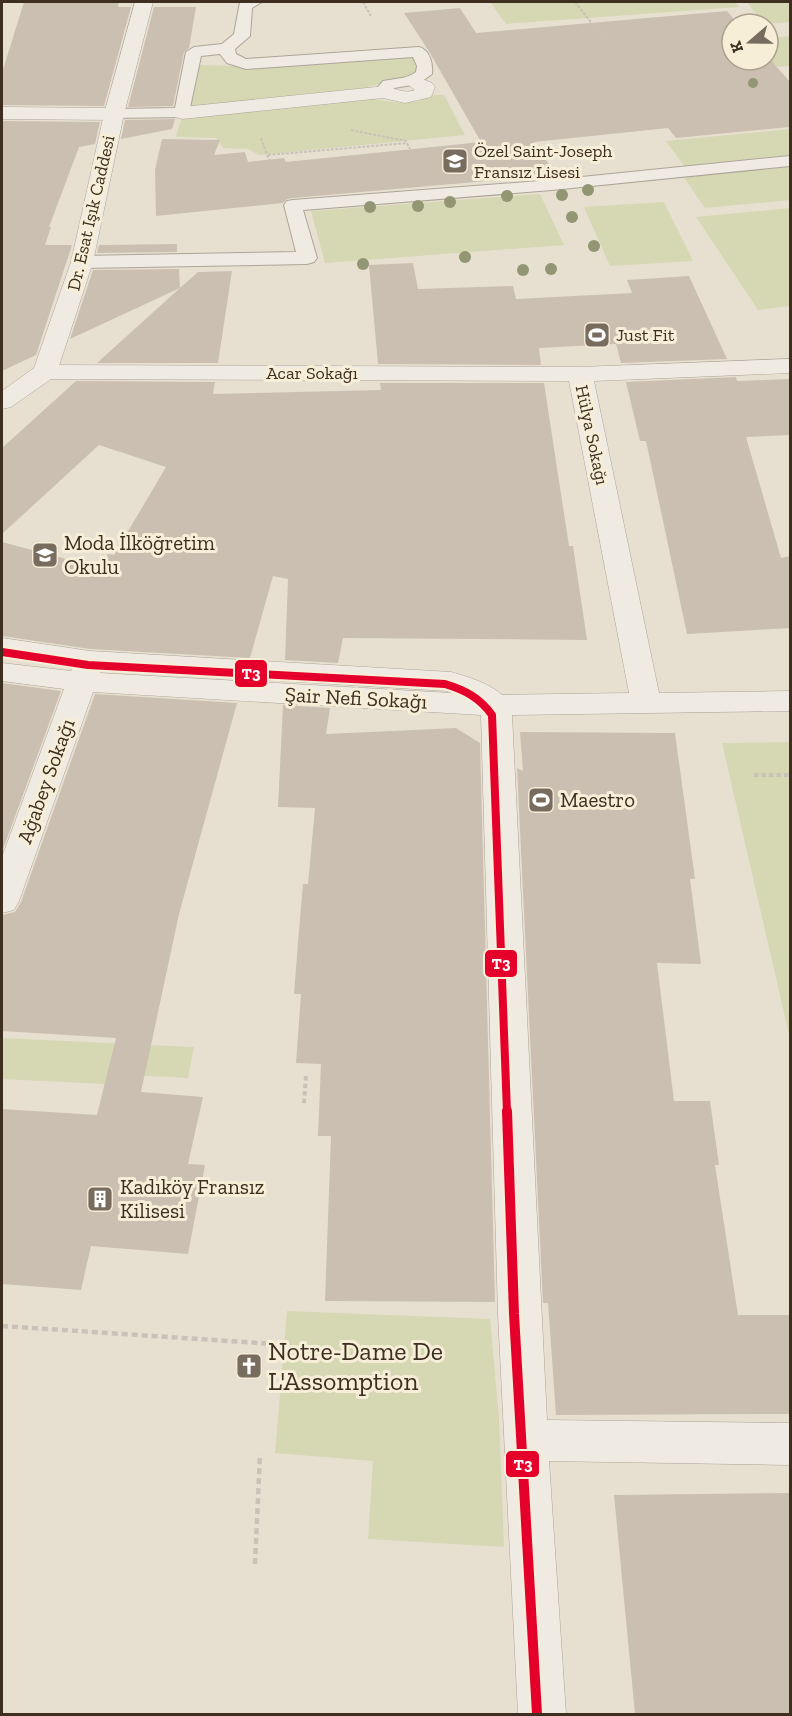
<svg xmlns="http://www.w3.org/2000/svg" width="792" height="1716" font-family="'Zilla Slab',serif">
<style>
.green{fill:#d6d7b3}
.building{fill:#cbbfb2}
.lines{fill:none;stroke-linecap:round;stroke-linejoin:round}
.service-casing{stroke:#ada599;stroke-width:2}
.minor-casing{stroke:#ada599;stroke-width:1}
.tertiary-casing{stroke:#ada599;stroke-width:1}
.path-far2{stroke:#c8c2b9;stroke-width:2;stroke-dasharray:3 1.5;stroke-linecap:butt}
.path-far1{stroke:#c8c2b9;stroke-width:4;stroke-dasharray:4.5 3;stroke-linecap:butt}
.path{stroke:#c8c2b9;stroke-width:4.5;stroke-dasharray:6 4;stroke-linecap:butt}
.service{fill:#efebe3;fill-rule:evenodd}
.minor{fill:#efebe3;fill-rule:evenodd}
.tertiary{fill:#efebe3;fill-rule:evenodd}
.tram-1-far1-casing{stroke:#f7eed8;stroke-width:12}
.tram-1-casing{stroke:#f7eed8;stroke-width:14}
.tram-1-far1{stroke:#e4002b;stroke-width:8}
.tram-1{stroke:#e4002b;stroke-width:10}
.tree{fill:#929673}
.labels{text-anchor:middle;stroke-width:6;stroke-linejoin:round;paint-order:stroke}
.far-poi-label{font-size:18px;fill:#3d2e20;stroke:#f7eed8;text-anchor:start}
.far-street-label{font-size:18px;fill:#3d2e20;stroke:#f7eed8}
.poi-label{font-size:21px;fill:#3d2e20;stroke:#f7eed8;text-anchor:start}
.street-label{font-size:21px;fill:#3d2e20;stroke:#f7eed8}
.near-poi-label{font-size:26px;fill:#3d2e20;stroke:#f7eed8;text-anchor:start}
.line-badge{stroke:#f7eed8;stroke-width:2}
.badge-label{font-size:16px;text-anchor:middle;font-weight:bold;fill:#fff}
</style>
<rect width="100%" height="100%" fill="#e7e0d1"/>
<!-- green -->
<g class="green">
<path d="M490,2H735L740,7L506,24Z"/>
<path d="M747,2H790V22L764,24Z"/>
<path d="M790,36V66L706,73L732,60H768V38Z"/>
<path d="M412,54L417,71C404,82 374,83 356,91L191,110L197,65L236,66Z"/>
<path d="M427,95H444L465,135L259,155L248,149L223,148L216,138L176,137L182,116L365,98L403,103L419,101Z"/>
<path d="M790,129V155L684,166L666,141Z"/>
<path d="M790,166V200L705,208L683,176Z"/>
<path d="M540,194L564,245L325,263L311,211Z"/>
<path d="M664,202L693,261L610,266L584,207Z"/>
<path d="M790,208V306L758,310L696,217Z"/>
<path d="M790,742V1039L722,743Z"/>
<path d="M2,1038L194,1047L188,1078L127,1075L125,1085L2,1079Z"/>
<path d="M287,1311L490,1319L499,1418L504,1547L368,1539L373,1461L275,1453Z"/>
</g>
<!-- building -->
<g class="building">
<path d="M24,2H119L118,7H131L104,106L2,105V73Z"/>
<path d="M154,7H196L189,48L184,52L173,106L128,107Z"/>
<path d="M460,8L476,33L727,11L738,24H732V60H768V57L790,82V127L676,138L668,128L534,142L556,175L293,198L287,199L283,203L156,216L155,170L162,139L220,140L214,155L245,152L248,162L284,158L286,162L481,142L430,53L404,13Z"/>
<path d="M175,119L172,129L121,139L125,120Z"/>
<path d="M2,121L100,122L95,144L79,147L49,227H51L45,245H72L36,355L2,371Z"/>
<path d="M177,244V252L97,253L99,245Z"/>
<path d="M413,263L418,289L513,286L516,299L632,293L627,280L689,276L727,359L621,363L616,344L539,348L541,365L378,364L369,265Z"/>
<path d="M179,269L180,288L198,272L232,271L218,363H97L180,288L70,339L93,270Z"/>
<path d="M736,377L737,381L790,379V435L746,437L781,558L790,556V628L687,634L646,441H640L626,382Z"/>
<path d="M76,381L215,382L213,394L381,390L380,383H544L569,546H573L587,640L343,638L338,663L285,660L288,579L273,576L250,658L90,649L2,636V542L100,568L108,554L114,555L166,467L99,445L2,534V448Z"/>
<path d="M2,683L61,691L2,852Z"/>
<path d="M95,694L237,703L179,914L141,1092L203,1097L188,1164L205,1165L188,1254L91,1246L81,1290L2,1284V1109L97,1115L116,1038L2,1031V915L15,912L21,902Z"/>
<path d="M283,705L330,708L326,734L456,728L480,743L495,1302L325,1301L331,1136H318L321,1064L296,1063L301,994H294L298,942L303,884H308L315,808L278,807Z"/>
<path d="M520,732L675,733L695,879H690L701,964L657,963L674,1101H710L719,1165H715L738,1315H790V1414L556,1415L548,1303H543L517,768L523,771Z"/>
<path d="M790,1493V1714H635L614,1495Z"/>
</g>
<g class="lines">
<defs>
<g id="service">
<path d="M240,2H262L252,8L250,36L235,49L236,54L246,59L419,47C430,50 433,64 432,74L418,84L394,88L392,96H380L378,87L383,81L408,77L416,72L417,66L413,57L246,69L227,63L220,54L201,56L188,117L108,118L106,114L108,110L114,109L175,108L186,52L194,47L222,44L234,34Z"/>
<path d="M790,156V166L552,190L303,210L317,258L314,262L307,264L82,268L75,266L72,262L75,258L82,256L296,252L284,205L287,201L293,200L552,180Z"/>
</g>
<g id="minor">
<path d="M412,75L432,83L435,87L431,97L405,103L383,98L182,119L175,117L172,113L175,109L182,107L386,86C396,89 404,94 415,90L403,81L405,77Z"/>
<path d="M2,107L114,108L121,110L124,114L121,118L114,120L2,119Z"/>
<path d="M790,359V373L594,381L659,693L790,691V711L512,715L547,1420L790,1423V1465L549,1461L566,1714H518L498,1314L481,715L93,692L19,901L14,910L2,913V857L64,689L2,681V663L71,671L79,656L89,654L99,656L104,663L100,673L486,695L629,693L569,381L45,379L36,377L33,372L36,367L45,365L580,367Z"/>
</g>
<g id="tertiary">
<path d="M135,2H153L124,114L93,262L57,372L54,377L11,407L2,409V391L34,368L71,262L104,114Z"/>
<path d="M2,638L90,651L451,672C472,678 499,686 511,705L507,712C488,717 482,707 466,699C460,696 453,694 447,691L90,669L2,656Z"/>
</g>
</defs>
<!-- service casing -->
<use href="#service" class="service-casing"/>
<!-- minor casing -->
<use href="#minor" class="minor-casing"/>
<!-- tertiary casing -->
<use href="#tertiary" class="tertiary-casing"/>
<!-- path-far2 -->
<g class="path-far2">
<path d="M363,2L371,16"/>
<path d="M575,2L608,44"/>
<path d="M351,130L406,141L410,149"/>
<path d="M261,138L269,160"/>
<path d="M268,155L407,143"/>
</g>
<!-- path-far1 -->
<g class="path-far1">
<path d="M754,775H790"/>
<path d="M304,1103L306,1075"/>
</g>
<!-- path -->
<g class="path">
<path d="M2,1326L274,1344"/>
<path d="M255,1564L260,1454"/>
</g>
<!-- service -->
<use href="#service" class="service"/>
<!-- minor -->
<use href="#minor" class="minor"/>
<!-- tertiary -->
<use href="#tertiary" class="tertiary"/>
<defs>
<path id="tram-1-far1" d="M2,652L88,665L445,684C465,690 480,698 492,715L507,1112"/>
<path id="tram-1" d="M507,1111L514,1314L537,1714"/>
</defs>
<!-- tram-1-far1 casing -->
<use href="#tram-1-far1" class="tram-1-far1-casing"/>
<!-- tram-1 casing -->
<use href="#tram-1" class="tram-1-casing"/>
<!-- tram-1-far1 -->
<use href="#tram-1-far1" class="tram-1-far1"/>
<!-- tram-1 -->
<use href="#tram-1" class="tram-1"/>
</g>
<!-- trees -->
<g class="tree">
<circle cx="753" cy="83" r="5"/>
<circle cx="588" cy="190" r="6"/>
<circle cx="562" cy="195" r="6"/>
<circle cx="507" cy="196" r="6"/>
<circle cx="450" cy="202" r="6"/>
<circle cx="418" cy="206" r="6"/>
<circle cx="370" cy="207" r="6"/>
<circle cx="572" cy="217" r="6"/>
<circle cx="594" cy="246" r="6"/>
<circle cx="465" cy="257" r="6"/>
<circle cx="363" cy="264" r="6"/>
<circle cx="551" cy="269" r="6"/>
<circle cx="523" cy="270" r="6"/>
</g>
<!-- icons -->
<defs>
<symbol id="school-square" viewBox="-11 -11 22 22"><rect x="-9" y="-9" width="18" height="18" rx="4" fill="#786c5e" stroke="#f7eed8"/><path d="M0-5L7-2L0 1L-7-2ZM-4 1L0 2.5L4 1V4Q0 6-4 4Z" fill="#fff"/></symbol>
<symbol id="stadium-square" viewBox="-11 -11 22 22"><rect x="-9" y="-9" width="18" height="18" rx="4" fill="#786c5e" stroke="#f7eed8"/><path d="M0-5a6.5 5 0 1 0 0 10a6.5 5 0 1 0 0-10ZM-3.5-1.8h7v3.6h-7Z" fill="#fff"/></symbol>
<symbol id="building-square" viewBox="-11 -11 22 22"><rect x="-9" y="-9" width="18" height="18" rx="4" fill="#786c5e" stroke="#f7eed8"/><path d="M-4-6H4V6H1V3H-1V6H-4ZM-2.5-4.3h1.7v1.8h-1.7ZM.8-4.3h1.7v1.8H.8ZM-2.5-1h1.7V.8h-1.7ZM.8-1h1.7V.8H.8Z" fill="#fff"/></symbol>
<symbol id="church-square" viewBox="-11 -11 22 22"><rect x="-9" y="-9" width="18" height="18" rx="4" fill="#786c5e" stroke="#f7eed8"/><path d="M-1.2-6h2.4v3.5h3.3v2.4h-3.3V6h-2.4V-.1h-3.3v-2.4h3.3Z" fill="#fff"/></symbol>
</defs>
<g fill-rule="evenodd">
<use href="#school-square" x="440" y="146" width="30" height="30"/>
<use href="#stadium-square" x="582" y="320" width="30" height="30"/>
<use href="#school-square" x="30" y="540" width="30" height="30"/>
<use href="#stadium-square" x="526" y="785" width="30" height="30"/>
<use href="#building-square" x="85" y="1184" width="30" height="30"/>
<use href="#church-square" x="234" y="1351" width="30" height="30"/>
</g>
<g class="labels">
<!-- far-poi labels -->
<g class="far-poi-label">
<text x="474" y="157">Özel Saint-Joseph<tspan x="474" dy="21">Fransız Lisesi</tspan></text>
<text x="616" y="341">Just Fit</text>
</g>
<!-- far-street labels -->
<g class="far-street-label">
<text transform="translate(91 213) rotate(-77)" y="6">Dr. Esat Işık Caddesi</text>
<text x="312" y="379">Acar Sokağı</text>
<text transform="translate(592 435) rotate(78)" y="6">Hülya Sokağı</text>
</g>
<!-- poi labels -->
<g class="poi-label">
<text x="64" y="550">Moda İlköğretim<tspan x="64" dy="24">Okulu</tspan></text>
<text x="560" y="807">Maestro</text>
<text x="120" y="1194">Kadıköy Fransız<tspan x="120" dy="24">Kilisesi</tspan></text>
</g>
<!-- street labels -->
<g class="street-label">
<text transform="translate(356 698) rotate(3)" y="7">Şair Nefi Sokağı</text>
<text transform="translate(46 781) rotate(-70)" y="7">Ağabey Sokağı</text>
</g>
<!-- near-poi labels -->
<g class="near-poi-label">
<text x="268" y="1360">Notre-Dame De<tspan x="268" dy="30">L'Assomption</tspan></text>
</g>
</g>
<g class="line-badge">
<rect x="234" y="659" width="34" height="29" rx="6" fill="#e4002b"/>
<rect x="484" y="949" width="34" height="29" rx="6" fill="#e4002b"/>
<rect x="505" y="1450" width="35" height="28" rx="6" fill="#e4002b"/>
</g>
<g class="badge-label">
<text x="251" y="679">T3</text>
<text x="501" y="969">T3</text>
<text x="523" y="1470">T3</text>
</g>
<!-- border -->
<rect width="792" height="1716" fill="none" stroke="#3d2e20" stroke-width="6"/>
<!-- north arrow -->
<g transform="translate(750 42) rotate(250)"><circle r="28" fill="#f7eed8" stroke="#ada18e" stroke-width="1.5"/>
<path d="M0-4.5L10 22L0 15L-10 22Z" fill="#786c5e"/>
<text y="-9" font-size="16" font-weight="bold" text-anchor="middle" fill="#3d2e20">K</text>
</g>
</svg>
